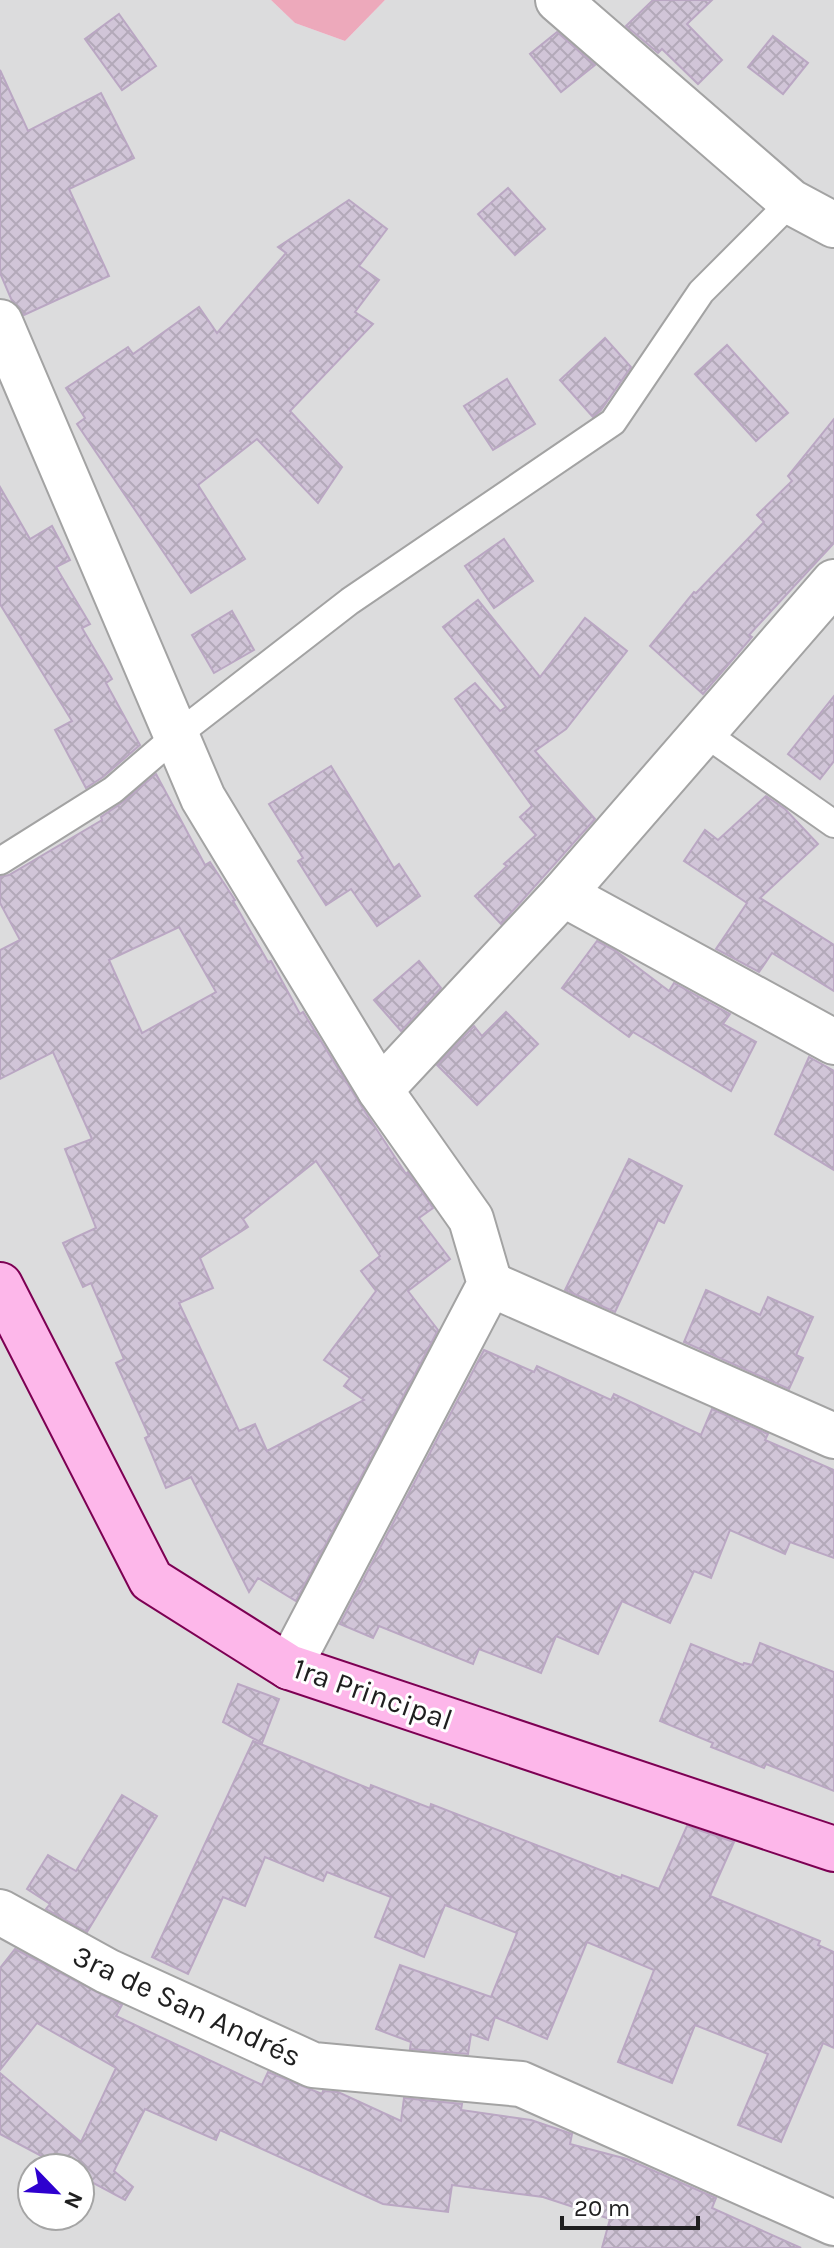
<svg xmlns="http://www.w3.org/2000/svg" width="834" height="2248" font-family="Karla,sans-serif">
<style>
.residential{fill:#dcdcdd;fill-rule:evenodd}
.grass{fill:#eda9bb}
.building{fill:url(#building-cross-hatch);stroke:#baa7c3;stroke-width:2;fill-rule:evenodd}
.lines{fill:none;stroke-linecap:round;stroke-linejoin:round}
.lane-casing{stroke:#a3a3a3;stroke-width:30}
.street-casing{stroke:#a3a3a3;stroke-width:48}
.secondary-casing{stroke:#7d0053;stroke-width:48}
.lane{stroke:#fff;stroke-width:26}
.street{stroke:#fff;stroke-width:44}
.secondary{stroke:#fdb7ea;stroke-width:44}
.labels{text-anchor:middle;stroke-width:6;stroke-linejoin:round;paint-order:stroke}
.street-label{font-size:30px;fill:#1f1f1f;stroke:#fff}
</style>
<defs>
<pattern id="building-cross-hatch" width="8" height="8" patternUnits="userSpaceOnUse" patternTransform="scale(2)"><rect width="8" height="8" fill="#d1c5d8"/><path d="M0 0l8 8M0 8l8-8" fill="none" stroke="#b3a9b9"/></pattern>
</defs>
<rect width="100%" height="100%" fill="#efe5f1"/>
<!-- residential -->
<path class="residential" d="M0,0H271L295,23L345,41L385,0H834V2248H0ZM32,2168H80V2216H32Z"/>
<!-- grass -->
<path class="grass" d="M271,0H385L345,41L295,23Z"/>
<!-- building -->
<g class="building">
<path d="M653,0H712L687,24L722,60L698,84L662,49L658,53L626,26Z"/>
<path d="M119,14L156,66L122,90L85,39Z"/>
<path d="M557,32L595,65L561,92L530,54Z"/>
<path d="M773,36L808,63L783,94L748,67Z"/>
<path d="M0,70L28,131L101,93L134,158L69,189L109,276L24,315L12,301L0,273Z"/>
<path d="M508,188L545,229L515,255L478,214Z"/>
<path d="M349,200L387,229L359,266L379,280L355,312L373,324L290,411L342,467L318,503L257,439L198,485L245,559L191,593L77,424L85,418L66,388L128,347L133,354L199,307L217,333L286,253L278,247Z"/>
<path d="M605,338L631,367L601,410L593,417L560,380Z"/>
<path d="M727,345L788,413L756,441L695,374Z"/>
<path d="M507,379L535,424L493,450L464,406Z"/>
<path d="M834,419V543L749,635L752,637L703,694L650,646L694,592L696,593L764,522L757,515L792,481L788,476Z"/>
<path d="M0,487L30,539L52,526L70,560L56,567L90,624L82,628L112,679L106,683L140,745L103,777L86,788L55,730L72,721L0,604Z"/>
<path d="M504,539L533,581L494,608L465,566Z"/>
<path d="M478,600L540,677L585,618L627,651L566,729L535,751L595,819L501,924L475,896L507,866L504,864L536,835L520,817L532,806L455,699L475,683L500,711L506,707L443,627Z"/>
<path d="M232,611L254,650L214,673L192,635Z"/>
<path d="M834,696V761L820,779L788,754Z"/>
<path d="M331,766L394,868L399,864L420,896L377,926L351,889L326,905L298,861L303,858L269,804Z"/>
<path d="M156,774L205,865L210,862L235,900L233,901L268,962L271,961L300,1014L303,1012L360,1104L406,1174L408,1172L433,1208L419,1218L450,1259L408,1291L438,1330L296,1601L258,1578L249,1592L191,1477L166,1488L145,1438L149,1436L116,1363L124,1359L91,1283L83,1287L63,1243L96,1228L65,1149L92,1139L53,1052L0,1079V950L20,940L0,903V877L9,875L102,820L101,817L123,802ZM179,927L216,992L142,1033L109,960ZM316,1161L380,1256L361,1271L376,1291L324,1360L350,1378L344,1386L364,1400L267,1451L255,1424L239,1431L179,1303L213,1288L200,1258L248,1227L243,1219Z"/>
<path d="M766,796L785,809L818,844L760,898L834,945V991L772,953L759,972L716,949L747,903L684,861L705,830L718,840Z"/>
<path d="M597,941L616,951L669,991L674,983L730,1014L723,1024L756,1042L731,1091L633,1032L629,1037L562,988Z"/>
<path d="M419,961L441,988L401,1031L374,1000Z"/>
<path d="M506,1012L538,1044L477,1105L437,1065L474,1026L482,1036Z"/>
<path d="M809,1057L834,1071V1170L775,1134Z"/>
<path d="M629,1159L682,1186L664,1223L658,1220L615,1312L565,1290Z"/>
<path d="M706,1290L760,1315L768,1297L813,1317L796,1355L803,1358L789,1389L684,1342Z"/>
<path d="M484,1350L534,1372L537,1366L611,1400L614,1394L701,1435L712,1409L768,1434L765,1440L834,1470V1558L790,1542L785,1554L730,1530L711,1578L694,1571L670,1623L622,1601L598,1654L556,1636L541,1673L479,1649L473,1664L379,1626L373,1638L340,1624Z"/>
<path d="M760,1643L834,1672V1791L766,1764L764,1768L711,1747L713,1743L660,1721L691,1644L743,1665L744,1663L752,1665Z"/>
<path d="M238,1684L279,1699L262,1743L223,1722Z"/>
<path d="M253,1741L370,1789L371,1785L430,1808L431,1804L621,1878L622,1875L659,1889L687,1826L734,1842L710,1896L820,1941L818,1945L834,1952V2048L823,2043L781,2142L738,2125L768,2054L695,2025L672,2083L618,2062L654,1970L587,1942L547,2039L495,2017L488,2040L471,2034L468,2054L410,2049L411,2042L376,2029L400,1965L491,1997L517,1933L445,1905L424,1957L375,1937L391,1897L327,1872L323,1881L265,1857L245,1906L223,1897L188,1974L152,1957Z"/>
<path d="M122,1795L157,1816L87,1932L46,1909L50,1904L27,1889L48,1855L76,1871Z"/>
<path d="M15,1949L122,2005L116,2016L262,2085L268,2072L322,2094L323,2091L338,2092L401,2121L404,2098L462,2104L461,2110L531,2120L572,2134L570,2144L627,2159L716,2198L712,2208L801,2248H602L610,2219L543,2197L452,2185L448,2212L383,2204L220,2130L216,2140L145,2109L114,2171L133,2187L125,2200L80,2176V2168H64L0,2134V2073L81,2142L116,2068L37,2023L0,2070V1968Z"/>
</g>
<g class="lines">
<defs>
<g id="lane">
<path d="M703,732L834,824"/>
<path d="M0,861L113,790L177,735L350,601L613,422L701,292L791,202"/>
</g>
<g id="street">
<path d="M558,0L791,202L834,225"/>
<path d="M0,322L203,798L380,1090L471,1219L490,1284L289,1667"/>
<path d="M563,894L834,1042"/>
<path d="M380,1090L563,894L834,582"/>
<path d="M490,1284L834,1436"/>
<path d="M0,1912L107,1971L313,2065L521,2084L834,2223"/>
</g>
<path id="secondary" d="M0,1285L151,1580L289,1667L834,1849"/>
</defs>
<!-- lane casing -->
<use href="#lane" class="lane-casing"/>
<!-- street casing -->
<use href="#street" class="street-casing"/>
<!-- secondary casing -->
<use href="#secondary" class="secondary-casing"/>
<!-- lane -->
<use href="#lane" class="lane"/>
<!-- street -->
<use href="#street" class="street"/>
<!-- secondary -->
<use href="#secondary" class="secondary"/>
</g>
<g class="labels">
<!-- street labels -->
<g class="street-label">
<text transform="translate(373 1694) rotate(19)" y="10">1ra Principal</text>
<text transform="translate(187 2006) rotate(25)" y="10">3ra de San Andrés</text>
</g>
</g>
<!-- north arrow -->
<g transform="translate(56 2192) rotate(115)"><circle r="38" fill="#ffffff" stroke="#a5a5a5" stroke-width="2"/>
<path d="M0-6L14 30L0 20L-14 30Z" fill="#2e00cf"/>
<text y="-12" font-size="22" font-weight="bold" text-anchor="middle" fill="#1f1f1f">N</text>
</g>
<!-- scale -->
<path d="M562 2216v12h136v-12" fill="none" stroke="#1f1f1f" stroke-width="4"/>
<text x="574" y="2216" font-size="24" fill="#1f1f1f" stroke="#ffffff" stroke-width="6" paint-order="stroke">20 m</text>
</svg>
